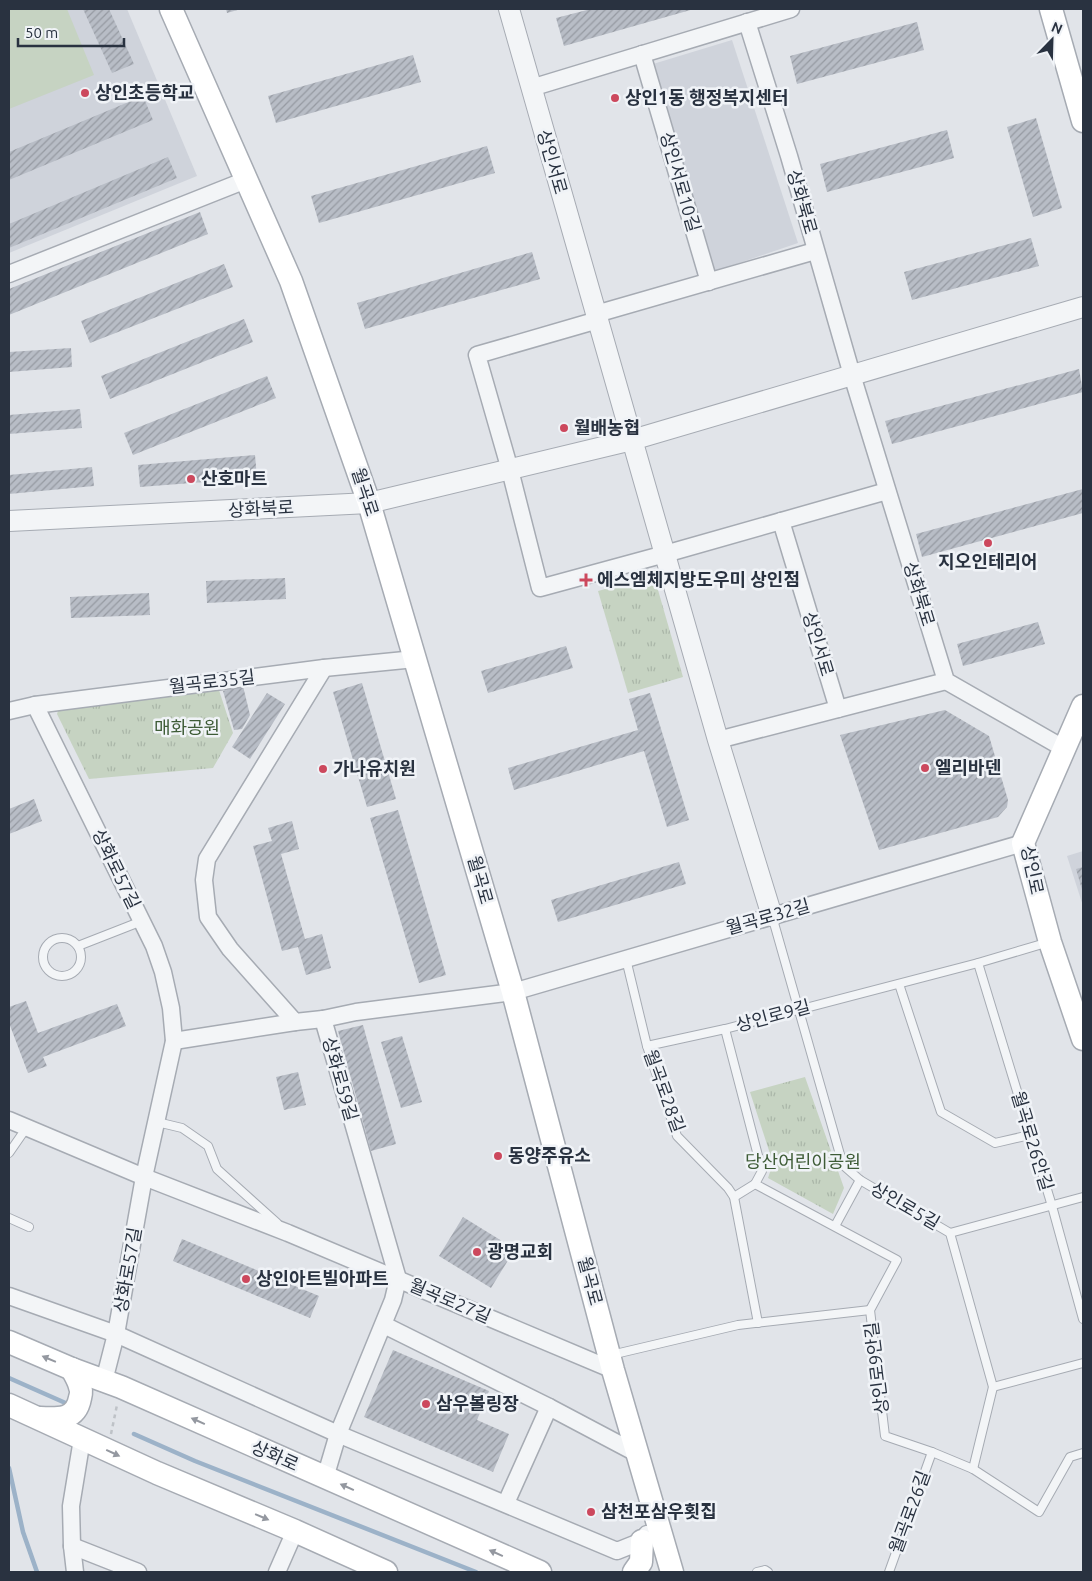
<svg xmlns="http://www.w3.org/2000/svg" width="1092" height="1581" font-family="Ubuntu,'Noto Sans KR',sans-serif">
<style>
.built{fill:#cfd3db}
.green{fill:#c6d3c2}
.park{fill:url(#park-tufts)}
.lines{fill:none;stroke-linecap:round;stroke-linejoin:round}
.stream{stroke:#9cb2c8;stroke-width:4.5}
.building{fill:url(#building-hatch)}
.service-casing{stroke:#a6abb3;stroke-width:10}
.minor-casing{stroke:#a6abb3;stroke-width:19}
.tertiary-casing{stroke:#a6abb3;stroke-width:22}
.secondary-casing{stroke:#a6abb3;stroke-width:25}
.path{stroke:#bec2c7;stroke-width:2.5;stroke-dasharray:4 4;stroke-linecap:butt}
.service{stroke:#f3f5f7;stroke-width:8}
.minor{stroke:#f3f5f7;stroke-width:16}
.tertiary{stroke:#f3f5f7;stroke-width:20}
.secondary{stroke:#fff;stroke-width:22}
.oneway{fill:#9498a0}
.poi-dot{fill:#cc485d;stroke:#f0f3f7;stroke-width:2}
.labels{text-anchor:middle;stroke-width:5;stroke-linejoin:round;paint-order:stroke}
.poi-label{font-size:18px;font-weight:bold;fill:#293240;stroke:#f0f3f7;text-anchor:start}
.street-label{font-size:18px;fill:#293240;stroke:#f0f3f7}
.park-label{font-size:18px;fill:#3e5c37;stroke:#f0f3f7}
</style>
<defs>
<pattern id="park-tufts" width="24" height="20" patternUnits="userSpaceOnUse" patternTransform="scale(1.25)"><rect width="24" height="20" fill="#c6d3c2"/><path d="M3 7l-1-3M5 7V3M7 7l1-3M15 17l-1-3M17 17v-4M19 17l1-3" fill="none" stroke="#aab6a8"/></pattern>
<pattern id="building-hatch" width="6" height="6" patternUnits="userSpaceOnUse" patternTransform="scale(1.25)"><rect width="6" height="6" fill="#b8bdc6"/><path d="M-1 1l2-2M0 6l6-6M5 7l2-2" fill="none" stroke="#969aa2"/></pattern>
</defs>
<rect width="100%" height="100%" fill="#e1e4e9"/>
<!-- built -->
<g class="built">
<path d="M9,9H127L197,176L9,253Z"/>
<path d="M732,40L798,243L713,272L653,64Z"/>
<path d="M1083,851V906L1067,856Z"/>
</g>
<!-- green -->
<path class="green" d="M9,9H67L94,75L9,109Z"/>
<!-- park -->
<g class="park">
<path d="M654,576L683,677L628,693L598,591Z"/>
<path d="M216,681L233,733L213,768L89,779L57,714L61,701Z"/>
<path d="M805,1077L844,1188L833,1214L768,1178L773,1163L750,1092Z"/>
</g>
<g class="lines">
<!-- stream -->
<g class="stream">
<path d="M9,1378L70,1405"/>
<path d="M134,1434L195,1461L476,1572"/>
<path d="M9,1468L23,1532L37,1572"/>
</g>
</g>
<!-- building -->
<g class="building">
<path d="M83,9H109L134,64L112,73Z"/>
<path d="M226,9H241L227,13Z"/>
<path d="M591,9H694L564,46L556,18Z"/>
<path d="M917,22L924,50L797,84L790,56Z"/>
<path d="M413,55L421,82L276,123L268,96Z"/>
<path d="M143,96L153,120L9,180V152Z"/>
<path d="M1036,118L1062,208L1033,217L1007,127Z"/>
<path d="M947,130L954,158L827,192L820,164Z"/>
<path d="M487,146L495,173L319,223L311,196Z"/>
<path d="M168,157L177,178L9,248V224Z"/>
<path d="M200,212L208,234L9,315V289Z"/>
<path d="M1031,238L1039,266L912,300L904,272Z"/>
<path d="M532,252L540,279L365,329L357,303Z"/>
<path d="M224,264L233,287L90,343L81,321Z"/>
<path d="M244,319L253,342L110,399L101,376Z"/>
<path d="M71,348L72,367L9,372V352Z"/>
<path d="M1079,369L1083,392L892,444L885,421Z"/>
<path d="M267,376L276,398L133,455L124,433Z"/>
<path d="M80,409L82,428L9,434V415Z"/>
<path d="M255,455L257,478L140,487L138,465Z"/>
<path d="M92,467L94,486L9,494V475Z"/>
<path d="M1083,489V513L922,557L916,534Z"/>
<path d="M285,578L286,599L207,603L206,581Z"/>
<path d="M149,593L150,615L71,618L70,597Z"/>
<path d="M1038,622L1045,644L963,666L957,644Z"/>
<path d="M566,646L573,668L488,693L481,671Z"/>
<path d="M362,683L396,799L367,807L333,692Z"/>
<path d="M243,686L250,715L242,729L234,730L223,691Z"/>
<path d="M267,693L285,704L250,759L232,747Z"/>
<path d="M650,693L689,820L667,827L644,751L514,790L508,768L638,730L629,699Z"/>
<path d="M945,710L989,736L1008,800L1007,807L998,817L879,850L840,735Z"/>
<path d="M34,799L42,821L9,834V809Z"/>
<path d="M398,810L446,975L419,983L370,818Z"/>
<path d="M292,821L299,849L281,854L305,939L322,934L331,968L306,975L298,947L282,951L253,846L272,841L268,828Z"/>
<path d="M679,862L686,884L558,922L551,900Z"/>
<path d="M1083,867V893L1076,869Z"/>
<path d="M26,1001L38,1033L117,1004L126,1026L43,1057L47,1066L28,1073L9,1023V1007Z"/>
<path d="M363,1025L396,1144L371,1151L338,1031Z"/>
<path d="M402,1036L422,1102L401,1108L381,1042Z"/>
<path d="M298,1072L306,1105L284,1110L276,1077Z"/>
<path d="M463,1217L515,1249L491,1288L439,1256Z"/>
<path d="M182,1239L319,1296L310,1318L173,1261Z"/>
<path d="M393,1350L489,1391L477,1420L509,1434L493,1472L364,1417Z"/>
</g>
<g class="lines">
<defs>
<g id="service">
<path d="M772,916L843,1165L860,1180L950,1233L993,1387L1083,1363"/>
<circle cx="62" cy="957" r="19"/>
<path d="M78,946L142,921"/>
<path d="M626,959L647,1046L677,1136L728,1188L734,1197L758,1323"/>
<path d="M978,963L1052,1206L1083,1319"/>
<path d="M899,984L941,1112L995,1143L1030,1135"/>
<path d="M725,1029L762,1171L755,1184L897,1260L870,1310L885,1436L932,1452L973,1469L1039,1512L1070,1457L1083,1453"/>
<path d="M647,1046L725,1029L978,963L1049,942"/>
<path d="M157,1122L182,1128L208,1146L217,1169L277,1223"/>
<path d="M9,1153L27,1127"/>
<path d="M734,1197L755,1184"/>
<path d="M9,1218L29,1227"/>
<path d="M835,1226L860,1180"/>
<path d="M950,1233L1083,1197"/>
<path d="M611,1355L738,1325L870,1310"/>
<path d="M973,1469L993,1387"/>
<path d="M757,1572L765,1570L768,1572"/>
<path d="M889,1572L932,1452"/>
</g>
<g id="minor">
<path d="M747,22L789,156L852,375L946,681L1065,749"/>
<path d="M642,54L709,282"/>
<path d="M531,88L791,9"/>
<path d="M9,274L246,180"/>
<path d="M596,314L815,251"/>
<path d="M598,320L477,355L510,470L540,588L665,554L887,491"/>
<path d="M781,521L838,709"/>
<path d="M324,668L207,859L204,880L208,917L230,949L295,1022L323,1019L398,1279L393,1300L338,1434L325,1478"/>
<path d="M35,705L154,946L163,972L171,1008L174,1041L144,1177L116,1334L104,1381"/>
<path d="M9,711L35,705L324,668L415,659"/>
<path d="M718,740L946,681"/>
<path d="M323,1019L356,1012L513,992L1023,843"/>
<path d="M174,1041L295,1022"/>
<path d="M9,1120L144,1177L288,1233L613,1370"/>
<path d="M9,1296L116,1334L338,1434L617,1551L642,1541L647,1534"/>
<path d="M384,1325L549,1407L636,1453"/>
<path d="M506,1503L549,1407"/>
<path d="M72,1546L138,1572"/>
<path d="M75,1572L72,1546L71,1506L82,1439"/>
<path d="M277,1572L295,1531"/>
</g>
<g id="tertiary">
<path d="M509,9L718,740L772,916"/>
<path d="M9,521L369,503L632,440L1083,307"/>
</g>
<g id="secondary">
<path d="M171,9L291,281L369,503L513,992L613,1370L672,1572"/>
<path d="M1051,9L1083,121"/>
<path d="M1083,706L1023,843L1050,942L1083,1039"/>
<path d="M9,1342L72,1369L121,1387L540,1572"/>
<path d="M9,1405L157,1473L295,1531L386,1572"/>
<path d="M40,1418C59,1419 76,1420 80,1398C81,1394 82,1391 80,1387C79,1381 75,1375 72,1369"/>
<path d="M634,1572L641,1562L642,1541"/>
</g>
</defs>
<!-- service casing -->
<use href="#service" class="service-casing"/>
<!-- minor casing -->
<use href="#minor" class="minor-casing"/>
<!-- tertiary casing -->
<use href="#tertiary" class="tertiary-casing"/>
<!-- secondary casing -->
<use href="#secondary" class="secondary-casing"/>
<!-- path -->
<path class="path" d="M111,1434L117,1405"/>
<!-- service -->
<use href="#service" class="service"/>
<!-- minor -->
<use href="#minor" class="minor"/>
<!-- tertiary -->
<use href="#tertiary" class="tertiary"/>
<!-- secondary -->
<use href="#secondary" class="secondary"/>
</g>
<!-- one-way arrows -->
<defs><path id="oneway-solid" d="M-6-.8H1V-3.2L6.5 0L1 3.2V.8H-6Z" transform="scale(1.25)"/></defs>
<g class="oneway">
<use href="#oneway-solid" transform="translate(49 1359) rotate(-157)"/>
<use href="#oneway-solid" transform="translate(198 1421) rotate(-156)"/>
<use href="#oneway-solid" transform="translate(113 1453) rotate(25)"/>
<use href="#oneway-solid" transform="translate(347 1487) rotate(-156)"/>
<use href="#oneway-solid" transform="translate(262 1517) rotate(23)"/>
<use href="#oneway-solid" transform="translate(496 1553) rotate(-156)"/>
</g>
<!-- markers -->
<g class="poi-dot">
<circle cx="85" cy="93" r="5"/>
<circle cx="615" cy="98" r="5"/>
<circle cx="564" cy="428" r="5"/>
<circle cx="191" cy="479" r="5"/>
<circle cx="988" cy="543" r="5"/>
<path d="M583.5 572.5h5v5h5v5h-5v5h-5v-5h-5v-5h5z"/>
<circle cx="925" cy="768" r="5"/>
<circle cx="323" cy="769" r="5"/>
<circle cx="498" cy="1156" r="5"/>
<circle cx="477" cy="1252" r="5"/>
<circle cx="246" cy="1279" r="5"/>
<circle cx="426" cy="1404" r="5"/>
<circle cx="591" cy="1512" r="5"/>
</g>
<g class="labels">
<!-- poi labels -->
<g class="poi-label">
<text x="95" y="99">상인초등학교</text>
<text x="625" y="104">상인1동 행정복지센터</text>
<text x="574" y="434">월배농협</text>
<text x="201" y="485">산호마트</text>
<text x="988" y="568" text-anchor="middle">지오인테리어</text>
<text x="597" y="586">에스엠체지방도우미 상인점</text>
<text x="935" y="774">엘리바덴</text>
<text x="333" y="775">가나유치원</text>
<text x="508" y="1162">동양주유소</text>
<text x="487" y="1258">광명교회</text>
<text x="256" y="1285">상인아트빌아파트</text>
<text x="436" y="1410">삼우볼링장</text>
<text x="601" y="1518">삼천포삼우횟집</text>
</g>
<!-- street labels -->
<g class="street-label">
<text transform="translate(552 162) rotate(74)" y="6">상인서로</text>
<text transform="translate(680 182) rotate(74)" y="6">상인서로10길</text>
<text transform="translate(802 202) rotate(74)" y="6">상화북로</text>
<text transform="translate(365 492) rotate(72)" y="6">월곡로</text>
<text transform="translate(261 509) rotate(-3)" y="6">상화북로</text>
<text transform="translate(919 594) rotate(73)" y="6">상화북로</text>
<text transform="translate(818 644) rotate(73)" y="6">상인서로</text>
<text transform="translate(212 682) rotate(-7)" y="6">월곡로35길</text>
<text transform="translate(116 869) rotate(64)" y="6">상화로57길</text>
<text transform="translate(1032 870) rotate(78)" y="6">상인로</text>
<text transform="translate(480 880) rotate(74)" y="6">월곡로</text>
<text transform="translate(768 917) rotate(-16)" y="6">월곡로32길</text>
<text transform="translate(773 1016) rotate(-15)" y="6">상인로9길</text>
<text transform="translate(340 1079) rotate(74)" y="6">상화로59길</text>
<text transform="translate(664 1091) rotate(70)" y="6">월곡로28길</text>
<text transform="translate(1032 1141) rotate(73)" y="6">월곡로26안길</text>
<text transform="translate(905 1206) rotate(30)" y="6">상인로5길</text>
<text transform="translate(128 1270) rotate(-80)" y="6">상화로57길</text>
<text transform="translate(590 1281) rotate(75)" y="6">월곡로</text>
<text transform="translate(450 1301) rotate(23)" y="6">월곡로27길</text>
<text transform="translate(877 1368) rotate(-97)" y="6">상인로9안길</text>
<text transform="translate(275 1456) rotate(24)" y="6">상화로</text>
<text transform="translate(910 1512) rotate(-70)" y="6">월곡로26길</text>
</g>
<!-- park labels -->
<g class="park-label">
<text x="187" y="734">매화공원</text>
<text x="803" y="1168">당산어린이공원</text>
</g>
</g>
<!-- border -->
<rect width="1092" height="1581" fill="none" stroke="#293240" stroke-width="20"/>
<!-- north arrow -->
<g transform="translate(1052 40) rotate(23)" stroke="#f0f3f7" stroke-width="4" paint-order="stroke">
<path d="M0-4L9 19L0 12L-9 19Z" fill="#293240"/>
<text y="-8" font-size="14" font-weight="bold" text-anchor="middle" fill="#293240">N</text>
</g>
<!-- scale -->
<path d="M18 38v8h106v-8" fill="none" stroke="#293240" stroke-width="2.5"/>
<text x="25" y="38" font-size="15" fill="#293240" stroke="#f0f3f7" stroke-width="4" paint-order="stroke">50 m</text>
</svg>
